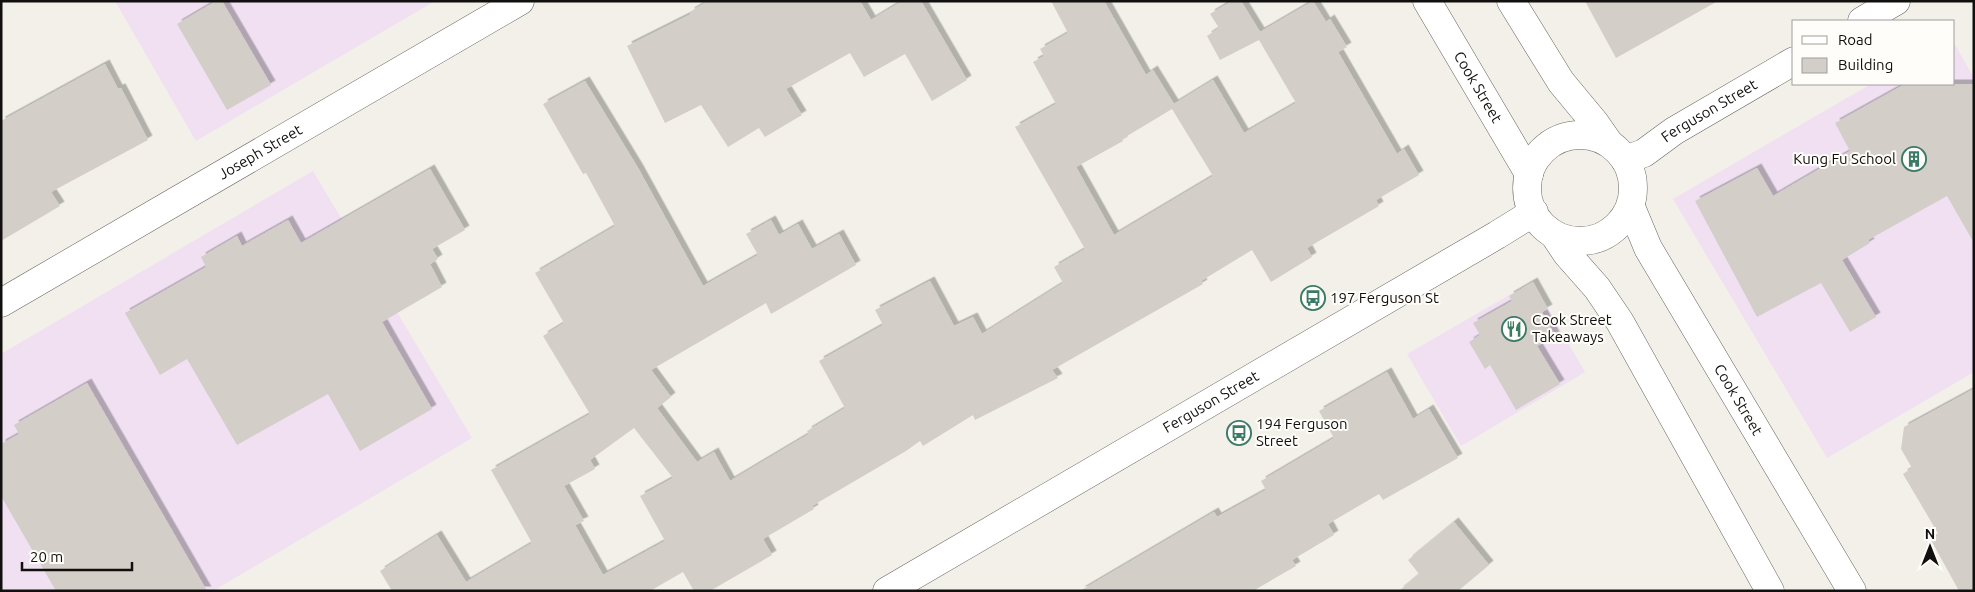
<svg xmlns="http://www.w3.org/2000/svg" width="1975" height="592" font-family="Ubuntu,sans-serif">
<style>
.commercial{fill:#f0e0f2}
.building{fill:#d4cec9;fill-rule:evenodd;filter:url(#shadow)}
.lines{fill:none;stroke-linecap:round;stroke-linejoin:round}
.minor-casing{stroke:#686660;stroke-width:29}
.tertiary-casing{stroke:#686660;stroke-width:29}
.minor{stroke:#fff;stroke-width:28}
.tertiary{stroke:#fff;stroke-width:28}
.labels{text-anchor:middle;stroke-width:4;stroke-linejoin:round;paint-order:stroke}
.street-label{font-size:15px;fill:#11100e;stroke:#fffdf9}
.poi-label{font-size:15px;fill:#11100e;stroke:#fffdf9;text-anchor:start}
</style>
<defs>
<filter id="shadow"><feDropShadow dx="4.5" dy="-4.5" stdDeviation="0" flood-color="#0004"/></filter>
</defs>
<rect width="100%" height="100%" fill="#f2f0e9"/>
<!-- commercial -->
<g class="commercial">
<path d="M115,1H435L196,141Z"/>
<path d="M1954,43L1974,78V372L1827,458L1673,199L1871,84H1954Z"/>
<path d="M313,171L472,438L213,591H1V354Z"/>
<path d="M1525,286L1536,288L1585,372L1461,446L1407,354Z"/>
</g>
<!-- building -->
<g class="building">
<path d="M216,1H222L271,85L227,110L177,24Z"/>
<path d="M708,1H860L871,20L902,1H921L967,80L932,101L905,54L864,77L850,53L786,89L802,115L765,137L759,128L728,147L701,105L665,123L627,46L691,14L690,12Z"/>
<path d="M1051,1H1104L1146,75L1153,70L1174,104L1213,80L1244,133L1296,103L1259,40L1220,60L1207,36L1219,28L1210,14L1232,1H1241L1260,32L1313,1L1326,22L1330,19L1347,47L1338,52L1397,154L1404,149L1419,175L1376,200L1379,206L1307,248L1312,257L1271,282L1252,250L1201,281L1203,284L1052,370L1058,378L975,420L973,415L923,446L920,441L906,451L812,506L814,509L763,539L772,555L710,591H694L683,572L650,591H392L380,571L437,535L466,582L532,543L491,470L590,414L543,336L564,323L535,273L615,226L586,173L583,174L543,104L585,81L638,168L703,286L758,255L746,234L771,220L779,235L798,224L812,249L839,234L856,265L771,314L766,303L651,370L671,397L657,408L697,462L714,452L730,481L809,434L807,431L845,408L819,361L883,325L875,310L930,281L954,326L973,317L982,334L1063,283L1054,267L1085,249L1015,127L1056,104L1033,62L1044,56L1040,49L1068,33ZM1172,109L1213,176L1114,235L1076,167L1123,141L1122,139ZM634,428L673,478L640,496L665,541L603,575L575,525L584,521L564,486L595,469L590,460Z"/>
<path d="M1585,1H1718L1616,58Z"/>
<path d="M105,64L118,89L121,88L148,140L51,192L60,206L1,241V121Z"/>
<path d="M1905,84H1974V243L1947,196L1868,240L1870,243L1842,260L1876,317L1850,332L1821,283L1757,317L1695,201L1757,168L1773,196L1850,151L1835,123Z"/>
<path d="M430,169L465,230L432,249L438,259L430,264L442,287L382,322L432,409L360,451L328,394L237,445L187,359L160,375L125,313L206,267L201,257L237,236L242,246L288,220L301,243Z"/>
<path d="M1533,282L1548,309L1542,312L1555,336L1537,346L1560,384L1516,410L1490,365L1485,369L1469,342L1480,335L1473,323L1512,301L1509,296Z"/>
<path d="M1387,372L1413,419L1429,409L1458,458L1383,500L1379,494L1328,524L1334,535L1292,560L1296,566L1253,591H1080L1214,512L1217,517L1266,490L1261,481L1334,438L1319,411Z"/>
<path d="M87,383L207,591H56L1,496V444L19,434L14,425Z"/>
<path d="M1974,389V591H1959L1931,540L1939,535L1903,474L1912,468L1901,449L1904,427Z"/>
<path d="M1454,522L1489,565L1458,591H1399L1419,574L1408,560Z"/>
</g>
<g class="lines">
<defs>
<g id="minor">
<path id="s1" d="M1,303L520,1"/>
</g>
<g id="tertiary">
<path id="s2" d="M1427,1L1529,174"/>
<path d="M1511,1L1561,82L1595,123L1609,143"/>
<path d="M1862,21L1896,1"/>
<circle cx="1580" cy="188" r="53"/>
<path id="s3" d="M1625,160L1644,153L1674,131L1794,61"/>
<path id="s4" d="M1631,207L1648,248L1852,591"/>
<path d="M1555,236L1567,254L1597,288L1620,322L1770,591"/>
<path id="s5" d="M887,591L1497,235L1534,212"/>
</g>
</defs>
<!-- minor casing -->
<use href="#minor" class="minor-casing"/>
<!-- tertiary casing -->
<use href="#tertiary" class="tertiary-casing"/>
<!-- minor -->
<use href="#minor" class="minor"/>
<!-- tertiary -->
<use href="#tertiary" class="tertiary"/>
</g>
<!-- icons -->
<defs>
<symbol id="building-ring" viewBox="-11 -11 22 22"><circle r="9.5" fill="#fffdf9" stroke="#3b7a67" stroke-width="1.5"/><path d="M-4-6H4V6H1V3H-1V6H-4ZM-2.5-4.3h1.7v1.8h-1.7ZM.8-4.3h1.7v1.8H.8ZM-2.5-1h1.7V.8h-1.7ZM.8-1h1.7V.8H.8Z" fill="#3b7a67"/></symbol>
<symbol id="bus-ring" viewBox="-11 -11 22 22"><circle r="9.5" fill="#fffdf9" stroke="#3b7a67" stroke-width="1.5"/><path d="M-5-6H5V4H4V6H2V4H-2V6H-4V4H-5ZM-3.5-4V0h7V-4ZM-3.5 1.2v1.5H-2V1.2ZM2 1.2v1.5H3.5V1.2Z" fill="#3b7a67"/></symbol>
<symbol id="restaurant-ring" viewBox="-11 -11 22 22"><circle r="9.5" fill="#fffdf9" stroke="#3b7a67" stroke-width="1.5"/><path d="M-5-6h1v4h1v-4h1v4h1v-4h1v5L-1.5 .5V6h-2V.5L-5-1ZM5-6V6H3V1.5H1.5Q1.5-4 5-6Z" fill="#3b7a67"/></symbol>
</defs>
<g fill-rule="evenodd">
<use href="#building-ring" x="1900" y="145" width="28" height="28"/>
<use href="#bus-ring" x="1299" y="284" width="28" height="28"/>
<use href="#restaurant-ring" x="1500" y="315" width="28" height="28"/>
<use href="#bus-ring" x="1225" y="419" width="28" height="28"/>
</g>
<g class="labels">
<!-- street labels -->
<g class="street-label">
<text dy="5" stroke="none"><textPath href="#s2" startOffset="100">Cook Street</textPath></text>
<text dy="5" stroke="none"><textPath href="#s3" startOffset="98">Ferguson Street</textPath></text>
<text dy="5" stroke="none"><textPath href="#s1" startOffset="300">Joseph Street</textPath></text>
<text dy="5" stroke="none"><textPath href="#s4" startOffset="221">Cook Street</textPath></text>
<text dy="5" stroke="none"><textPath href="#s5" startOffset="375">Ferguson Street</textPath></text>
</g>
<!-- poi labels -->
<g class="poi-label">
<text x="1896" y="164" text-anchor="end">Kung Fu School</text>
<text x="1330" y="303">197 Ferguson St</text>
<text x="1532" y="325">Cook Street<tspan x="1532" dy="17">Takeaways</tspan></text>
<text x="1256" y="429">194 Ferguson<tspan x="1256" dy="17">Street</tspan></text>
</g>
</g>
<!-- border -->
<rect width="1975" height="592" fill="none" stroke="#11100e" stroke-width="5"/>
<!-- legend -->
<rect x="1792" y="20" width="162" height="65" fill="#fffdf9" stroke="#a09e9b"/>
<rect x="1802" y="36" width="25" height="8" fill="#ffffff" stroke="#a09e9b"/>
<text x="1838" y="45" font-size="15" fill="#11100e">Road</text>
<rect x="1802" y="58" width="25" height="15" fill="#d4cec9" stroke="#a09e9b"/>
<text x="1838" y="70" font-size="15" fill="#11100e">Building</text>
<!-- north arrow -->
<g transform="translate(1930 547)" stroke="#fffdf9" stroke-width="4" paint-order="stroke">
<path d="M0-4L9 19L0 12L-9 19Z" fill="#11100e"/>
<text y="-8" font-size="14" font-weight="bold" text-anchor="middle" fill="#11100e">N</text>
</g>
<!-- scale -->
<path d="M22 562v8h110v-8" fill="none" stroke="#11100e" stroke-width="2.5"/>
<text x="30" y="562" font-size="15" fill="#11100e" stroke="#fffdf9" stroke-width="4" paint-order="stroke">20 m</text>
</svg>
